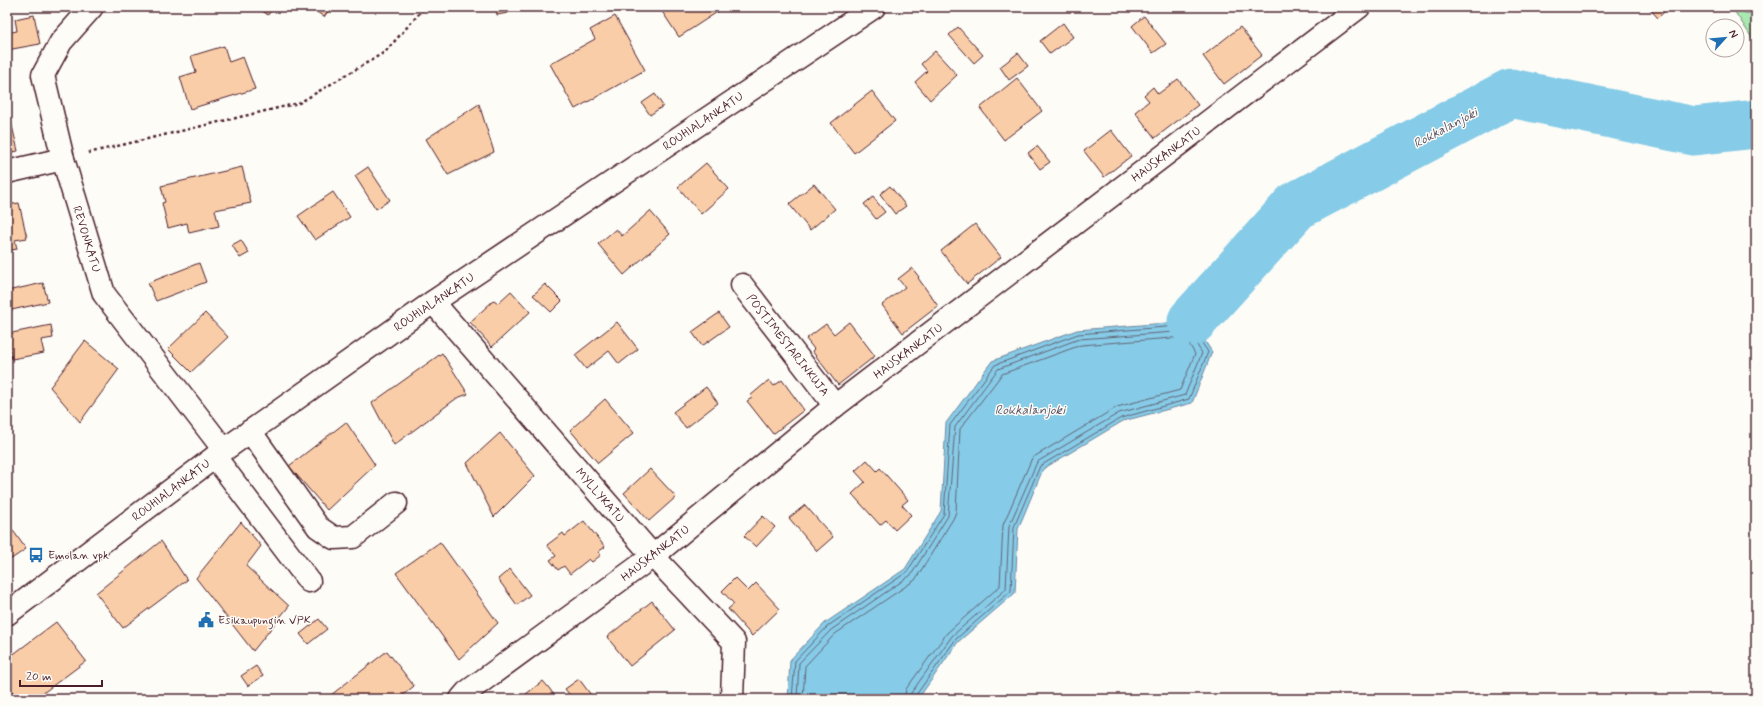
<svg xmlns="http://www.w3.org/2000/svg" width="1763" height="706" font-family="Mynerve,sans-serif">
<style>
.green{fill:#a8e8b1;stroke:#79846e}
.water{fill:#86cbe7;stroke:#6e869c}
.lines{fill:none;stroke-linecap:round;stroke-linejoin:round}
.shore{stroke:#626476;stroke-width:1}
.river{stroke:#86cbe7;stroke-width:49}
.building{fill:#facda9;stroke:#4a1f2b}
.minor-casing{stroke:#4a1f2b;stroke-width:25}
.path{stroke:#4a1f2b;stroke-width:2.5;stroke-dasharray:3 3;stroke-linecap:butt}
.minor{stroke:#fdfcf7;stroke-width:22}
.labels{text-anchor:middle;stroke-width:3;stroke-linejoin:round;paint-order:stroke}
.street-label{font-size:12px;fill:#4a1f2b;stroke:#fdfcf7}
.poi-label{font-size:12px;fill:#4a1f2b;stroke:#fdfcf7;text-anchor:start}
.water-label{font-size:13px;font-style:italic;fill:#5c5363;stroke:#fdfcf7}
</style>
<rect width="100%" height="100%" fill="#fdfcf7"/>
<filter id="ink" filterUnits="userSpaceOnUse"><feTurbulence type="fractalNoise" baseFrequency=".025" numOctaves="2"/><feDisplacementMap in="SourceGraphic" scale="8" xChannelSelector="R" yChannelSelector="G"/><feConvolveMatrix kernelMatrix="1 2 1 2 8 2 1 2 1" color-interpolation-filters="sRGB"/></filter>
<g filter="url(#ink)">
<!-- green -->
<path class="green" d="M1733,9L1756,16V44Z"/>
<!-- water -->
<path class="water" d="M1192,321L1212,352L1192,403L1123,421L1043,469L1018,529L1015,593L958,642L918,699H788L790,660L825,623L905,569L941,511L946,423L992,361L1077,330Z"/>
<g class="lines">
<!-- shore -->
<g class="shore">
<path d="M792,699L795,661L828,626L907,572L944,514L950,425L995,365L1078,334L1190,325L1208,352L1189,399L1121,418L1040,466L1014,527L1011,591L956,639L916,695L915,699"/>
<path d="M797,699L799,663L831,630L911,575L948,516L955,427L998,369L1079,339L1188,331L1202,353L1185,395L1119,413L1037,462L1009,526L1006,589L952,636L911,693L910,699"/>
<path d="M803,699L805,666L835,634L915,580L953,519L956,512L960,429L1002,374L1081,345L1185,337L1195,354L1180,390L1117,407L1032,458L1003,525L1000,586L947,633L906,689L904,699"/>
</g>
<!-- river -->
<path class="river" d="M1192,321L1296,206L1511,93L1694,131L1756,124"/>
</g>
<!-- building -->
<g class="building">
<path d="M257,7H273L268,15Z"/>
<path d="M310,7H331L324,17Z"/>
<path d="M496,7H507L508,13L497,15Z"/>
<path d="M659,7H725L679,37Z"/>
<path d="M1648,7H1669L1658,18Z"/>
<path d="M34,15L40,44L7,50V33L17,31L15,19Z"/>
<path d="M615,16L645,70L575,109L550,64L595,39L590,30Z"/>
<path d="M1144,16L1166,44L1153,53L1132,26Z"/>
<path d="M1063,23L1073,37L1050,54L1040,41Z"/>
<path d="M958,27L983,55L974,63L949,35Z"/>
<path d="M1240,27L1262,55L1224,84L1203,56Z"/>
<path d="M224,46L229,62L243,57L255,89L190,109L180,77L196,72L191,56Z"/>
<path d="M935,51L957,75L930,100L915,82L927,71L921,64Z"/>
<path d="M1018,53L1028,66L1009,80L1000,67Z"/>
<path d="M1017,78L1042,111L1004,140L980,108Z"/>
<path d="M1178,79L1198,105L1155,138L1135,112L1149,101L1144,95L1153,87L1158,94Z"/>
<path d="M872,91L895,121L854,153L831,123Z"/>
<path d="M655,94L663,106L650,115L642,103Z"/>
<path d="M479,104L494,152L448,175L426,139Z"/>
<path d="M7,113H9L18,151L7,153Z"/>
<path d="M1111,130L1131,156L1104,177L1084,151Z"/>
<path d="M1037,146L1050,162L1040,169L1028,153Z"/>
<path d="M706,163L729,189L701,214L678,187Z"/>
<path d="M242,167L251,203L215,210L219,226L189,233L187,223L168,228L162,203L165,202L161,186Z"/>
<path d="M368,167L390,200L376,209L355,176Z"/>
<path d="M814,184L835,209L810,230L789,204Z"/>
<path d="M890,186L906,206L895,214L880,194Z"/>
<path d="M333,192L350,217L315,240L298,216Z"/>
<path d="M873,197L885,212L876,219L864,204Z"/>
<path d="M19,203L27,238L15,240L17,249L7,251V205Z"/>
<path d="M650,211L670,234L624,275L598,244L616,229L622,236Z"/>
<path d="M975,224L1001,257L967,284L941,251Z"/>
<path d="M241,240L249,253L240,258L232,245Z"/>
<path d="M199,263L206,282L156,301L148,283Z"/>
<path d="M912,268L919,277L918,278L938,306L903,333L882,305L905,287L898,279Z"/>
<path d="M43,283L48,302L7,311V291Z"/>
<path d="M545,284L562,301L551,312L533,295Z"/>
<path d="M511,291L530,312L492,347L470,322L494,300L498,303Z"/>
<path d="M205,313L228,337L191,372L168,349Z"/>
<path d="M719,313L729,327L702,346L692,332Z"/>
<path d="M617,322L638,349L619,364L609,351L586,369L575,355Z"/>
<path d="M849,322L875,356L838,385L812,351L814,349L806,339L826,324L834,334Z"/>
<path d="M51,325L53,338L41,340L44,353L12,359L7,334Z"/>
<path d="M85,341L119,369L80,422L50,387Z"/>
<path d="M442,353L468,394L457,398L394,445L372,403Z"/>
<path d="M769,380L774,386L782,380L804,410L773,434L747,401L752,398L750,396Z"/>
<path d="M706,387L718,403L686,428L673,412Z"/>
<path d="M605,399L634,433L598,463L570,430Z"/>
<path d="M346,422L375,465L327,510L289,466Z"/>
<path d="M500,433L535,476L494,517L467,463Z"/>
<path d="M867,460L877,471L880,468L908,500L902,505L911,515L895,530L886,520L880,525L852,494L865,482L855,471Z"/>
<path d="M650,469L676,497L649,521L624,493Z"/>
<path d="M805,505L833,537L817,551L789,518Z"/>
<path d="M763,516L775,527L756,547L744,536Z"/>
<path d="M584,521L605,547L598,552L601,555L592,562L589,559L570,574L564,566L558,570L550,560L556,556L547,545L563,533L565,536Z"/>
<path d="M7,522L26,549L7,562Z"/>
<path d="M241,522L261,546L246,566L289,606L253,651L196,578Z"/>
<path d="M161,541L187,580L123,628L96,593Z"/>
<path d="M440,542L498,623L459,659L396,573Z"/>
<path d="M510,569L530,595L517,605L498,579Z"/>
<path d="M735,578L748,591L756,583L780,609L752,636L728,609L734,604L722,591Z"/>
<path d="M652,601L675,630L630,666L607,637Z"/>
<path d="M319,619L327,629L308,644L300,634Z"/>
<path d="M56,622L86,661L35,699H18L7,684V659Z"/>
<path d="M387,651L414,686L398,699H326Z"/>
<path d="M256,666L263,676L248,686L241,676Z"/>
<path d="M579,679L594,699H573L565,689Z"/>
<path d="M543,681L549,688L557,699H529L526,694Z"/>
<path d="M7,685L18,699H7Z"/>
</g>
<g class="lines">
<defs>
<g id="minor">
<path d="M92,7L61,42L43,75L63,159L104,294L224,450"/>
<path d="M7,172L63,159"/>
<path d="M742,285L835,406"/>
<path d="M433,302L653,556L734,642L732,699"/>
<path d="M250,431L318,527L334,538L353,537L396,503"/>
<path d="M215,457L309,581"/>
<path d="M7,614L224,450L433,302L874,7"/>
<path d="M461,699L467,692L653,556L835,406L1359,7"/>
</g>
</defs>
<!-- minor casing -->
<use href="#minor" class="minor-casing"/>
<!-- path -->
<path class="path" d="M88,153L299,103L385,52L425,7"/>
<!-- minor -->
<use href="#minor" class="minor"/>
</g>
</g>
<!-- icons -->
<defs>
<symbol id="bus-bare" viewBox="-9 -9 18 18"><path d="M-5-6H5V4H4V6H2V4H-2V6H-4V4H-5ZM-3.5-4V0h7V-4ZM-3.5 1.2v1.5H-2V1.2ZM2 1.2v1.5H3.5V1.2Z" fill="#1f6fb2" stroke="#fdfcf7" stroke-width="2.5" paint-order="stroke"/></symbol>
<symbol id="civic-bare" viewBox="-9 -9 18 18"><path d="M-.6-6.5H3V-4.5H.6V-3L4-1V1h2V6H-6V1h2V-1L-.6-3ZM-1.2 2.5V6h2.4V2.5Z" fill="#1f6fb2" stroke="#fdfcf7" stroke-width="2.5" paint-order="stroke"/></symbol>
</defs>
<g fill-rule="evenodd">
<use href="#bus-bare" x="25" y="544" width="22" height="22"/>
<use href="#civic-bare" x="195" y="609" width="22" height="22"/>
</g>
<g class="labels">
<!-- street labels -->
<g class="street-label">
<text transform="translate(703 121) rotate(-34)" y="4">ROUHIALANKATU</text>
<text transform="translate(1166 154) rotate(-37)" y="4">HAUSKANKATU</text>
<text transform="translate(87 239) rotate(73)" y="4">REVONKATU</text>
<text transform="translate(434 302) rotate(-34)" y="4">ROUHIALANKATU</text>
<text transform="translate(788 345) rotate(52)" y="4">POSTIMESTARINKUJA</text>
<text transform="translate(908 351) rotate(-37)" y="4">HAUSKANKATU</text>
<text transform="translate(171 490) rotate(-37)" y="4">ROUHIALANKATU</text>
<text transform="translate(600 495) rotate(49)" y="4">MYLLYKATU</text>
<text transform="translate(655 553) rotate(-38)" y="4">HAUSKANKATU</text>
</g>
<!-- poi labels -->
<g class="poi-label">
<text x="48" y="559">Emolan vpk</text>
<text x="218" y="624">Esikaupungin VPK</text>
</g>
<!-- water labels -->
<g class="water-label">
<text transform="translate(1445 127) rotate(-28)" y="5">Rokkalanjoki</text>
<text x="1030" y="414">Rokkalanjoki</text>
</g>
</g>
<!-- margin -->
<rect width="1763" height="706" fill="none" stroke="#fdfcf7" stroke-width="24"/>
<rect x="12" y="12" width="1739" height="682" fill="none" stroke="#4a1f2b" stroke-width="1.5" filter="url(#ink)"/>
<!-- north arrow -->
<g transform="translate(1725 38) rotate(63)"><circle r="19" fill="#fdfcf7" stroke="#b5a4a5"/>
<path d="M0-3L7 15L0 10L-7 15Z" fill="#1f6fb2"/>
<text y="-6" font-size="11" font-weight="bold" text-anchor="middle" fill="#4a1f2b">N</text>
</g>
<!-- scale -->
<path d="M20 680v6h82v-6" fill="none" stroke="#4a1f2b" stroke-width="2"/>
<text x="26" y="680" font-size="12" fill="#4a1f2b" stroke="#fdfcf7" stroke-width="3" paint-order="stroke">20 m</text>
</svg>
